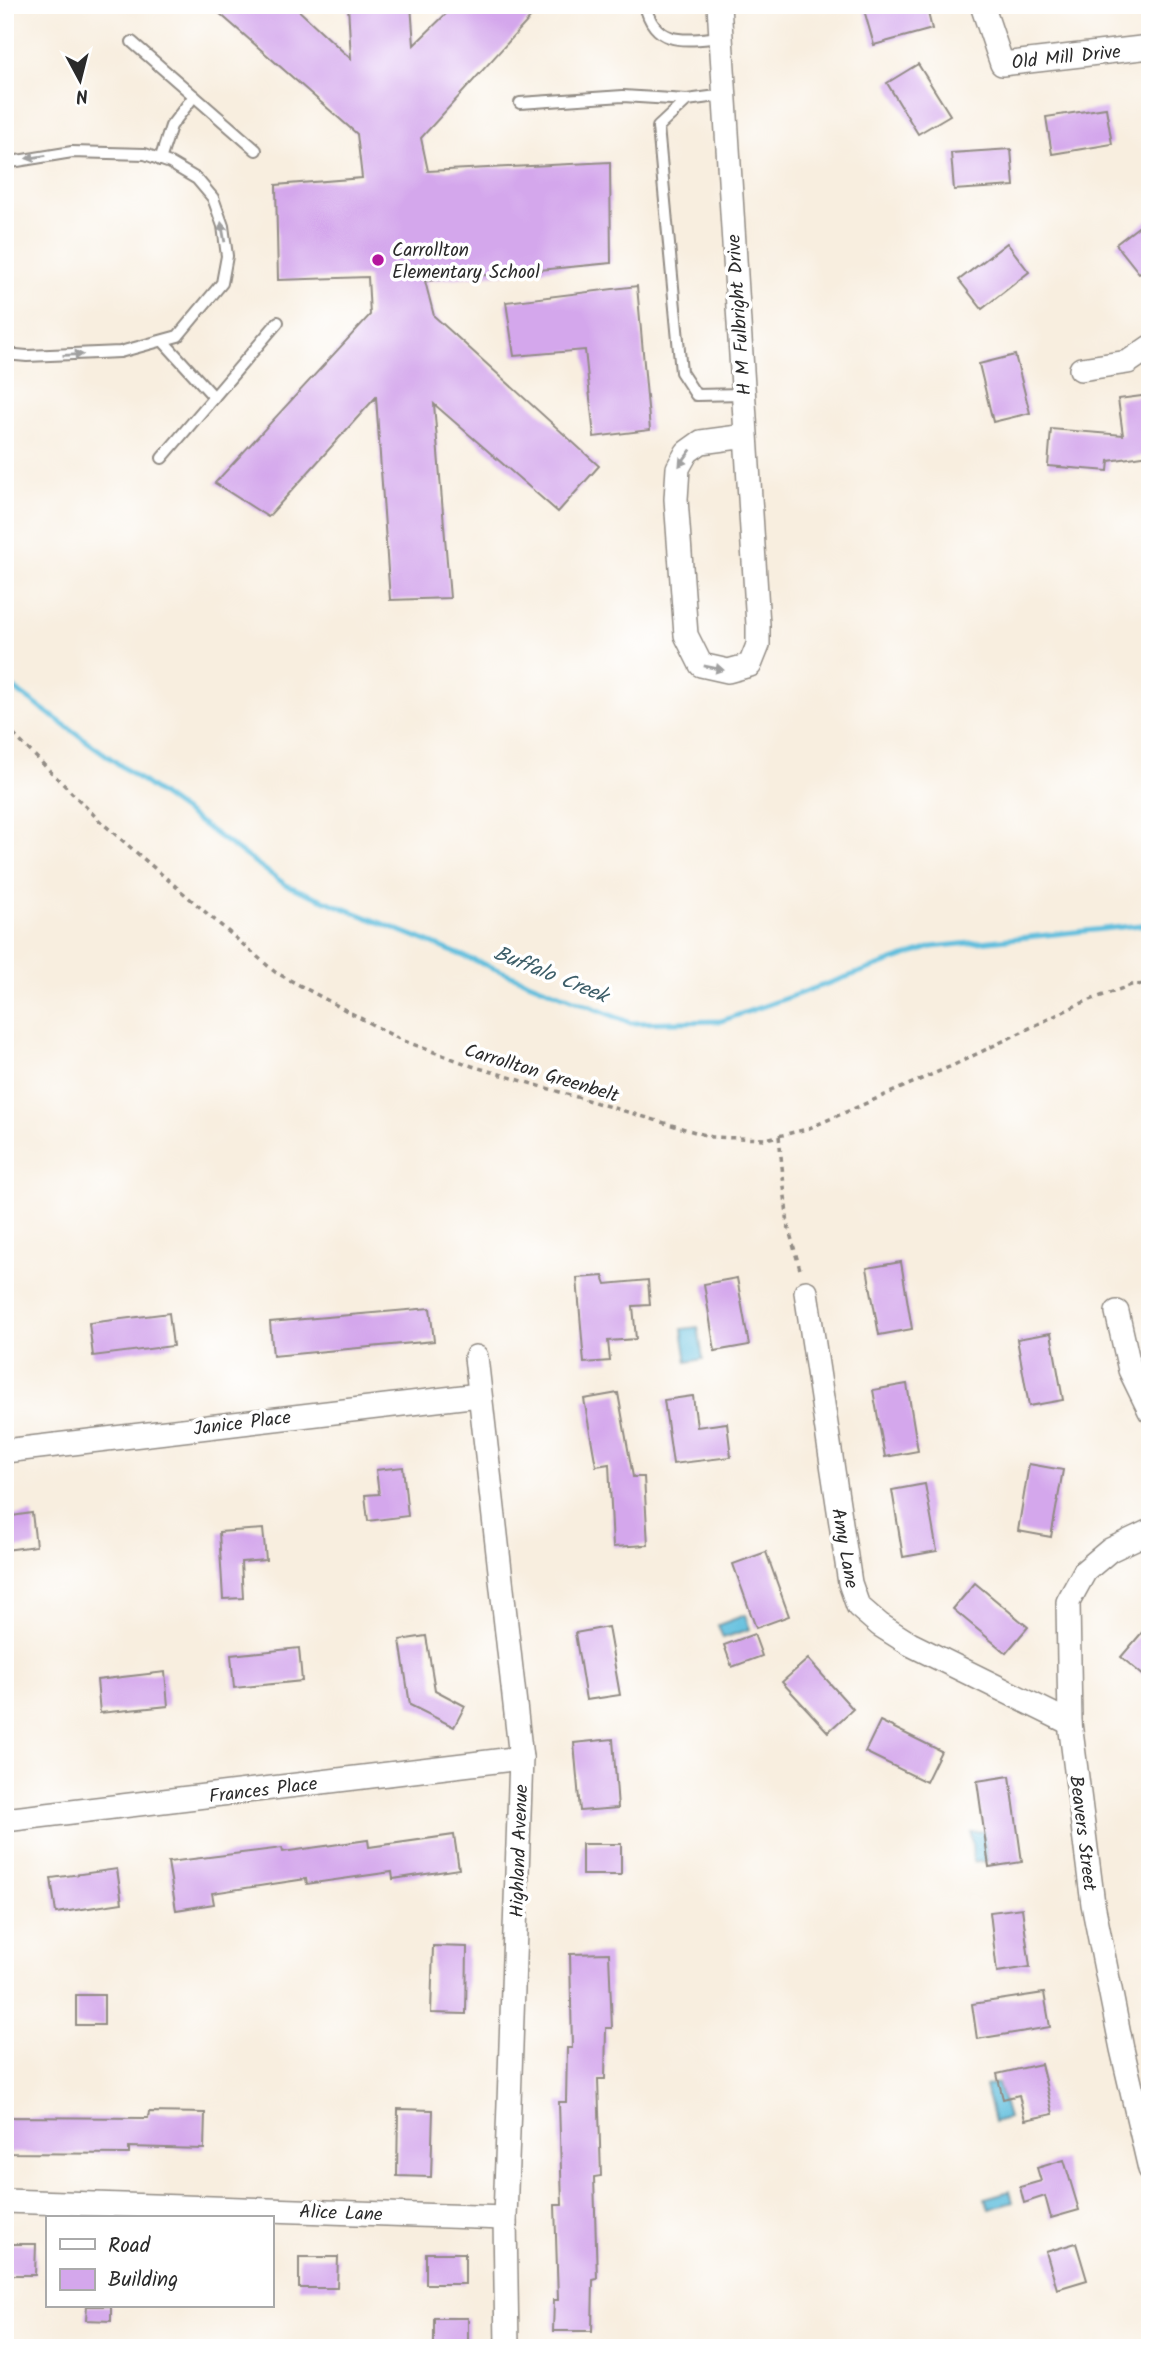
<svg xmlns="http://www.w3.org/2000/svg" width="1155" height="2353" font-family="Kalam,sans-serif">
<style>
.water{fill:#5fbedd;stroke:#457484;stroke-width:2}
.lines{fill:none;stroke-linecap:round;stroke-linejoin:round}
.stream{stroke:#5fbedd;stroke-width:5}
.building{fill:#d4a7ec}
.lane-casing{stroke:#928c85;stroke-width:14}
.street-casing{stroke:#928c85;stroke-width:26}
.path{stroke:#928c85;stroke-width:3.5;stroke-dasharray:5 5;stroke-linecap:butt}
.lane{stroke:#fff;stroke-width:10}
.street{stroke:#fff;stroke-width:23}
.oneway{fill:#a0a0a0}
.poi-dot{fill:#b5179e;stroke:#fff;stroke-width:2.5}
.labels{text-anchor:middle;stroke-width:7;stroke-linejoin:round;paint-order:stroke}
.street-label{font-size:19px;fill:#2b2b2b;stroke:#fff}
.poi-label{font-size:19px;fill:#2b2b2b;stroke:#fff;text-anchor:start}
.water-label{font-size:21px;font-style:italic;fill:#3d5e69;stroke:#fff}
</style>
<rect width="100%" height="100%" fill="#fff"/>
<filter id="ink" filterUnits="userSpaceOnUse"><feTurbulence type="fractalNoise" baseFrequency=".0143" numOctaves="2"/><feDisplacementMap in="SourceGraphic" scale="14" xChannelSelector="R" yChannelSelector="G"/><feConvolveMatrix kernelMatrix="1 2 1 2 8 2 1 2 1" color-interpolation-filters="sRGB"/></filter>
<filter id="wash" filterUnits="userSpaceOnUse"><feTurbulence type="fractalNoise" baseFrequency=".00686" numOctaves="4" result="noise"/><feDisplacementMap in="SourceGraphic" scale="28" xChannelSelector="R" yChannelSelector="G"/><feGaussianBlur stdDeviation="1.57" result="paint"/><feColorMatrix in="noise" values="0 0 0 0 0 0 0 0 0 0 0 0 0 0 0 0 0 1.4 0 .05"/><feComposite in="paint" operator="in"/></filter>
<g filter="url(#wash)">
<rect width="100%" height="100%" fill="#f8eedf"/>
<!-- water -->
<g class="water">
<path d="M698,1327L703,1359L687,1362L682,1329Z"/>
<path d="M745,1615L750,1629L723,1638L718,1625Z"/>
<path d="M985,1831L987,1861L973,1862L971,1832Z"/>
<path d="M998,2083L1008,2118L994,2122L985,2086Z"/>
<path d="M1010,2191L1013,2202L989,2209L985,2198Z"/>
</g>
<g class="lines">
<!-- stream -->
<path class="stream" d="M5,682L286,885L631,1023L721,1021L932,947L1150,924"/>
</g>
<g id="blocks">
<!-- building -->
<g class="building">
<path d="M210,5H293L351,59L348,5H411L414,45L455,5H542L421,138L428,171L610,162L611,263L425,281L434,316L599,466L558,512L434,404L450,598L390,600L376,397L268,517L215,483L370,315L368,277L278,280L276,185L362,178L357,134Z"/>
<path d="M881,5H926L932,29L874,45L864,10Z"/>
<path d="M918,64L950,115L918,134L887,83Z"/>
<path d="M1106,108L1112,144L1052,154L1046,117Z"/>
<path d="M1011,149L1014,186L954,190L951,153Z"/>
<path d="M1150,218V265L1139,273L1116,244Z"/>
<path d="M1007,243L1029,272L982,309L959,280Z"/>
<path d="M637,286L650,430L594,437L585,350L514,356L506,302Z"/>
<path d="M1015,355L1030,413L993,422L979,364Z"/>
<path d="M1150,395V455L1109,461L1108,471L1048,466L1051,429L1123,435L1118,399Z"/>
<path d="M901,1262L912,1329L879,1335L867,1268Z"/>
<path d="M603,1276L606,1284L648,1280L650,1305L633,1306L636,1339L608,1341L610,1361L584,1363L577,1278Z"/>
<path d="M737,1278L749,1345L715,1351L704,1284Z"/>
<path d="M430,1308L434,1341L273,1356L270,1322Z"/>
<path d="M169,1313L173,1346L93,1356L89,1323Z"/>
<path d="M1051,1333L1063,1400L1029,1406L1017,1339Z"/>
<path d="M907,1384L918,1451L885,1457L873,1390Z"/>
<path d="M618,1393L633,1477H644L648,1545L613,1547L609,1464L596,1466L584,1399Z"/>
<path d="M693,1396L697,1427L727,1423L731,1457L673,1464L664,1400Z"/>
<path d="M1029,1464L1063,1470L1051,1537L1018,1531Z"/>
<path d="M403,1467L408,1516L368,1521L365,1495L379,1494L376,1470Z"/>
<path d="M925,1484L937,1551L903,1557L892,1490Z"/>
<path d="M32,1513L36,1546L5,1550V1517Z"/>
<path d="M263,1529L266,1560L241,1562L243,1598L223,1599L219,1532Z"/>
<path d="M766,1552L789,1616L756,1628L733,1564Z"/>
<path d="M975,1583L1028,1627L1006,1653L953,1609Z"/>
<path d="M1150,1623V1681L1121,1657Z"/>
<path d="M608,1627L620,1695L586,1700L575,1633Z"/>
<path d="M754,1634L762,1656L732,1667L724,1645Z"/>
<path d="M426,1636L435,1690L465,1706L454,1727L410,1705L400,1640Z"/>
<path d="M299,1648L302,1681L234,1688L231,1655Z"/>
<path d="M808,1659L853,1709L828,1732L782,1682Z"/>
<path d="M165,1672L168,1706L100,1713L97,1680Z"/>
<path d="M880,1721L941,1751L926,1782L865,1752Z"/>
<path d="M613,1739L618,1808L580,1811L574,1743Z"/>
<path d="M1010,1776L1022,1862L989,1867L977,1781Z"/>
<path d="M454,1835L459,1869L393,1879L392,1872L307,1884L306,1879L212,1893L214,1904L176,1910L168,1862L282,1848L283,1852L368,1840L369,1847Z"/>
<rect x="582" y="1844" width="39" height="31"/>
<path d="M117,1869L122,1903L56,1913L51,1878Z"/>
<path d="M1022,1908L1030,1967L997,1972L990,1912Z"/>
<path d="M433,1946L467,1947L466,2014L431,2013Z"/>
<path d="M609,1953L612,2028H606L605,2079H598L601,2176L594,2177L597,2279L593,2280L592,2331H553L554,2300H558L555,2205H562L559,2102H566L567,2048H572L570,1954Z"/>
<path d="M1044,1993L1050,2027L977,2039L972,2004Z"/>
<rect x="76" y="1995" width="28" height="30"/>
<path d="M1041,2064L1053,2114L1025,2120L1019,2095L1003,2099L997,2074Z"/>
<path d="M398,2109L433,2110L431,2177L397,2176Z"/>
<path d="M149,2112L205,2113L204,2149L129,2147V2154L5,2153V2117L148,2118Z"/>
<path d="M1064,2160L1079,2210L1051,2218L1045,2196L1024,2203L1020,2187L1041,2181L1037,2168Z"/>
<path d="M1076,2243L1087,2280L1057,2289L1046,2252Z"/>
<path d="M5,2244H36L35,2275H5Z"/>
<rect x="426" y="2253" width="39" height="31"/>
<path d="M299,2257H338L337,2288H299Z"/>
<path d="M87,2306H111V2321L86,2320Z"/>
<rect x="434" y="2318" width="34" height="30"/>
</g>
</g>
</g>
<g filter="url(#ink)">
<use href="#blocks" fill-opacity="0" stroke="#928c85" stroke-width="2"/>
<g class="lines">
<defs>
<g id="lane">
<path d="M645,5C655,48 687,40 721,37"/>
<path d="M132,42L256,150"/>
<path d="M725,95L687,100L658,127L681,372L696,395L743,394"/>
<path d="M520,103L623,96L687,100"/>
<path d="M160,160L171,126L194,96"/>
<path d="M5,163L72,152L145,154L170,163L197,179L213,198L223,226L227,256L222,283L178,336L120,352L27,356L5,354"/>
<path d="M163,341L214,397"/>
<path d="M162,458L278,322"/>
</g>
<g id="street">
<path d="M719,5L758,625V645L750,665L728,671L701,665L686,635L676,499L678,468L687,452L701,442L746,436"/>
<path d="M982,5L1002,64L1150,47"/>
<path d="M1081,369L1128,362L1150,347"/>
<path d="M806,1292L850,1583L858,1606L880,1625L910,1644L1070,1723"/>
<path d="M1117,1312L1130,1370L1150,1411"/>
<path d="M476,1357L521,1758L505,2218L507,2348"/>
<path d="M5,1451L479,1395"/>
<path d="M1150,1531L1110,1550L1085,1571L1068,1602L1070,1723L1093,1904L1122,2049L1150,2169"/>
<path d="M5,1820L521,1758"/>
<path d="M5,2201L505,2218"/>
</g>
</defs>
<!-- lane casing -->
<use href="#lane" class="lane-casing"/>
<!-- street casing -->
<use href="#street" class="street-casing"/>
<!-- path -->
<g class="path">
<path d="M5,729L11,732L101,822L275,972L399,1039L472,1066L712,1137L766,1139L807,1129L954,1065L1077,1005L1131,985L1150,984"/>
<path d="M779,1136L788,1226L801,1273"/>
</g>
<!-- lane -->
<use href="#lane" class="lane"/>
<!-- street -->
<use href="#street" class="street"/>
</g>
<!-- one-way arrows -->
<defs><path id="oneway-solid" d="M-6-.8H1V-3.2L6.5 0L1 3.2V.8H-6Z" transform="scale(1.75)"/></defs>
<g class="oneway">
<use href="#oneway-solid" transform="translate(36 157) rotate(171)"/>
<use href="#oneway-solid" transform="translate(223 232) rotate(-100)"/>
<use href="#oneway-solid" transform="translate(73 355) rotate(-2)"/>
<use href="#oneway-solid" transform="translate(685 458) rotate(126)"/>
<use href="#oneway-solid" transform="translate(714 668) rotate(12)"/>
</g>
</g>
<!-- markers -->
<circle class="poi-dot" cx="378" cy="260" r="7"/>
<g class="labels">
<!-- street labels -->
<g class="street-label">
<text transform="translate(1066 56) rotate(-6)" y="7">Old Mill Drive</text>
<text transform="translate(738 315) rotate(-94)" y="7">H M Fulbright Drive</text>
<text transform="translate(542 1072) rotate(17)" y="7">Carrollton Greenbelt</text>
<text transform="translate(242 1422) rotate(-7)" y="7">Janice Place</text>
<text transform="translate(846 1548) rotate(80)" y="7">Amy Lane</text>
<text transform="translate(263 1789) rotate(-7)" y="7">Frances Place</text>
<text transform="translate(1084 1833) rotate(83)" y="7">Beavers Street</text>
<text transform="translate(518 1851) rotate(-88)" y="7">Highland Avenue</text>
<text transform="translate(341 2212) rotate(2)" y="7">Alice Lane</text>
</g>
<!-- poi labels -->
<g class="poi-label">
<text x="392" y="256">Carrollton<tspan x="392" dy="22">Elementary School</tspan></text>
</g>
<!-- water labels -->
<g class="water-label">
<text transform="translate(551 974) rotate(22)" y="7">Buffalo Creek</text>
</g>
</g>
<!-- margin -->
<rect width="1155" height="2353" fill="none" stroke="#fff" stroke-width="28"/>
<!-- legend -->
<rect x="46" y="2216" width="228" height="91" fill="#ffffff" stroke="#aaaaaa" stroke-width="2"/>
<rect x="60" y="2239" width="35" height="10" fill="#ffffff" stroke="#aaaaaa" stroke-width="2"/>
<text x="108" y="2252" font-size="21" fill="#2b2b2b">Road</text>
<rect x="60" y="2269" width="35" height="21" fill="#d4a7ec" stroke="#aaaaaa" stroke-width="2"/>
<text x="108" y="2286" font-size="21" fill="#2b2b2b">Building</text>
<!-- north arrow -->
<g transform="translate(80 80) rotate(173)" stroke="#ffffff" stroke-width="5" paint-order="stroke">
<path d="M0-5L12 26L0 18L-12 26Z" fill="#2b2b2b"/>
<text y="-10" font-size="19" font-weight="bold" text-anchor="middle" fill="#2b2b2b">N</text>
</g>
</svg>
